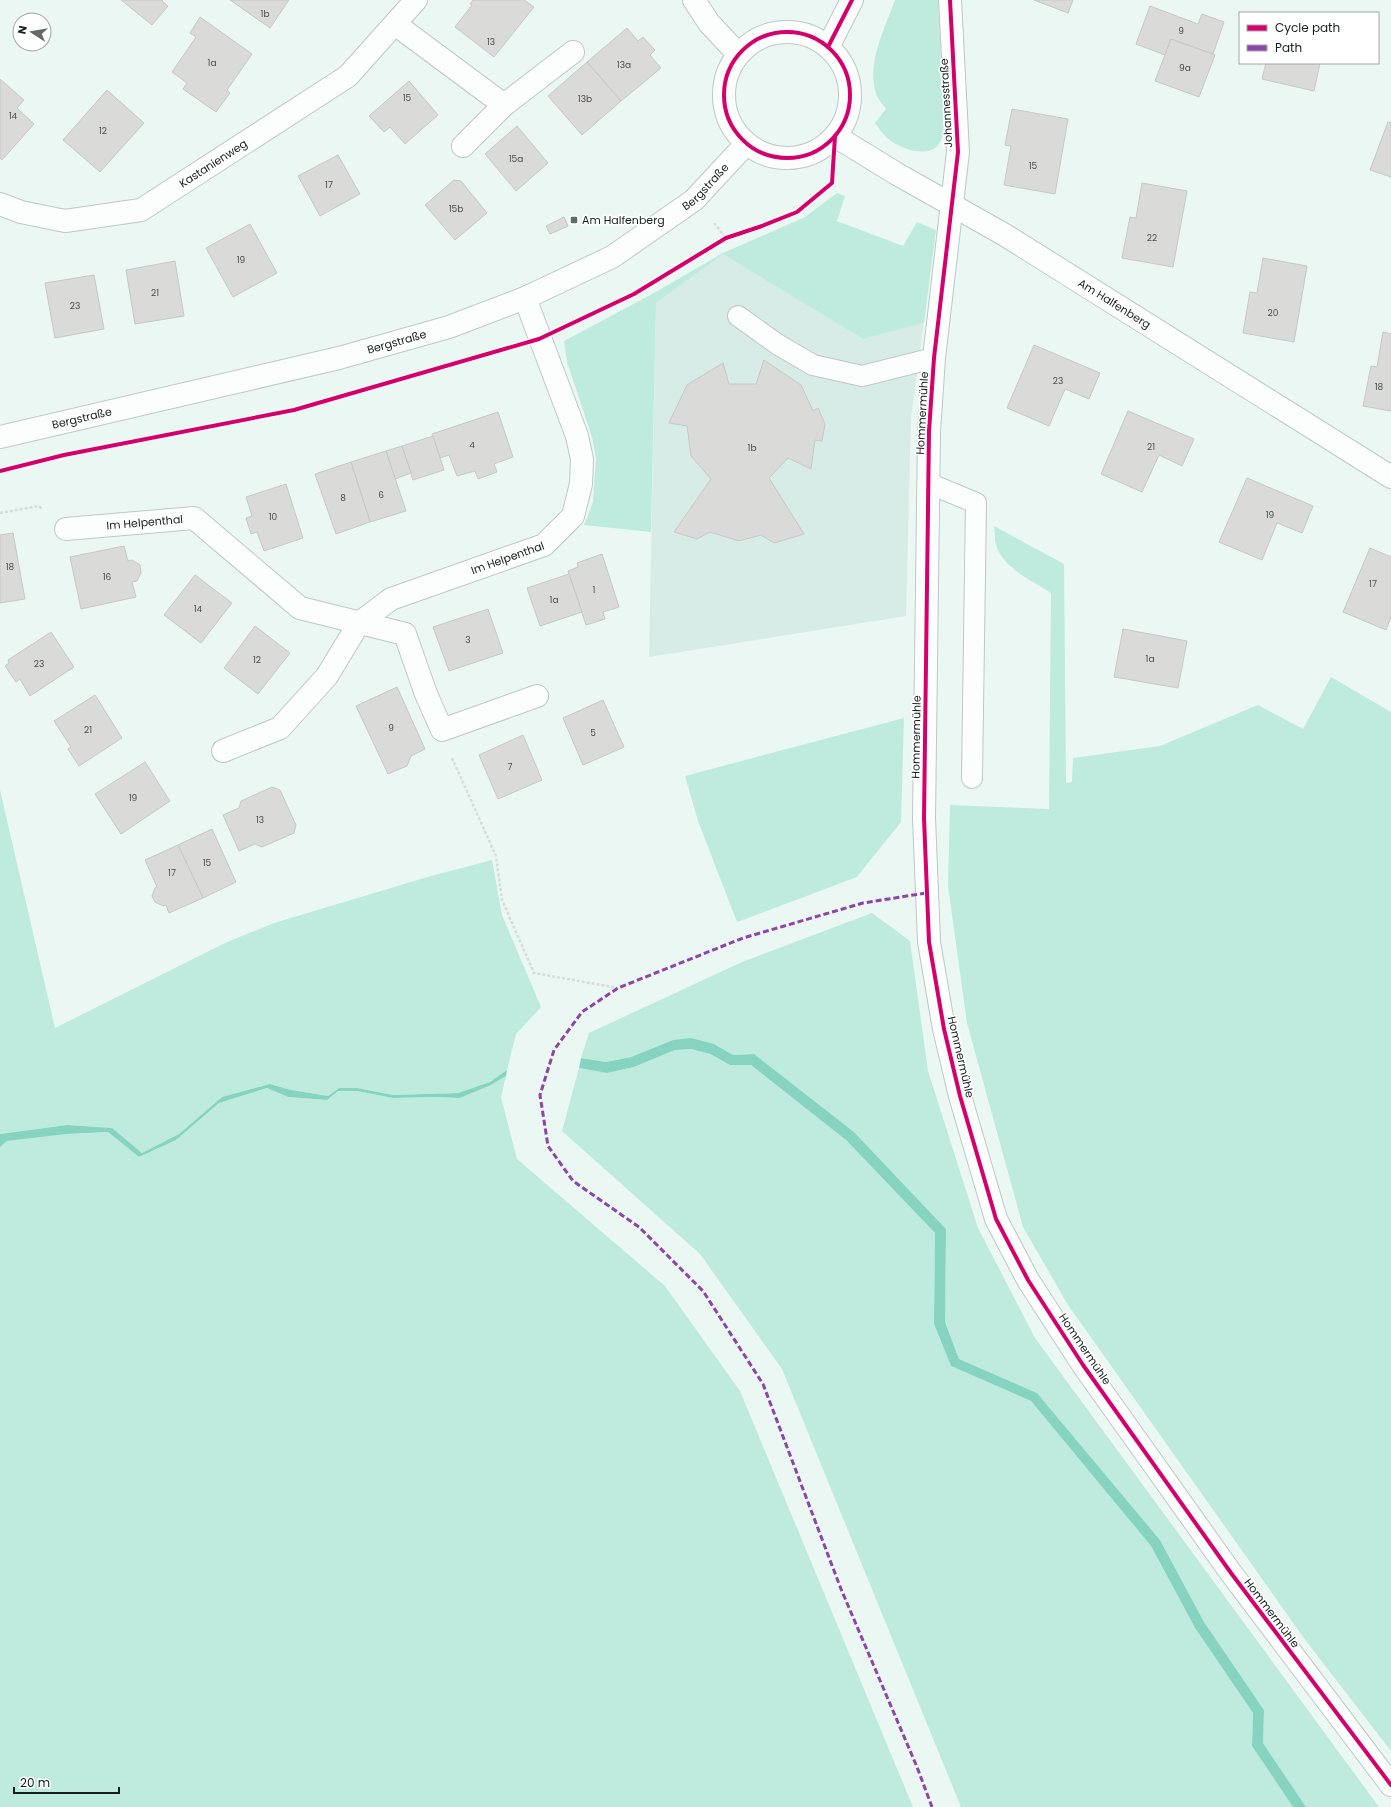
<svg xmlns="http://www.w3.org/2000/svg" width="1391" height="1807" font-family="Poppins,sans-serif">
<style>
.built{fill:#d7ece7}
.green{fill:#beebde}
.water{fill:#86d3c0}
.building{fill:#dadbd9;stroke:#c7c8c5}
.lines{fill:none;stroke-linecap:round;stroke-linejoin:round}
.lane-casing{stroke:#bec8c5;stroke-width:22}
.street-casing{stroke:#bec8c5;stroke-width:24}
.secondary-casing{stroke:#bec8c5;stroke-width:24}
.path{stroke:#d8dcda;stroke-width:2.5;stroke-dasharray:3 2;stroke-linecap:butt}
.lane{stroke:#fcfefd;stroke-width:20}
.street{stroke:#fcfefd;stroke-width:22}
.secondary{stroke:#fcfefd;stroke-width:22}
.quiet{stroke:#8e44ad;stroke-width:3;stroke-dasharray:6 3;stroke-linecap:butt}
.cycleway-casing{stroke:#fff;stroke-width:6}
.cycleway{stroke:#d6006c;stroke-width:4}
.poi-dot{fill:#616b68;stroke:#fff;stroke-width:1.5}
.labels{text-anchor:middle;stroke-width:3.5;stroke-linejoin:round;paint-order:stroke}
.number-label{font-size:9px;fill:#484e4c}
.street-label{font-size:11px;fill:#171f1d;stroke:#fff}
.poi-label{font-size:11px;fill:#171f1d;stroke:#fff;text-anchor:start}
</style>
<rect width="100%" height="100%" fill="#ebf7f3"/>
<!-- built -->
<path class="built" d="M723,253L863,339L924,323L911,418L906,616L649,657L656,303Z"/>
<!-- green -->
<g class="green">
<path d="M895,0H938L944,119C943,125 944,132 942,138C935,160 905,151 891,141C884,136 880,130 875,123L886,109C883,105 879,100 877,96C865,66 885,28 895,0Z"/>
<path d="M837,193L845,196L837,221L903,246L917,222L936,230L924,323L863,339L723,254L656,303L651,532L584,525L593,502L596,458L592,437L567,362L564,341L654,293L723,253L805,217Z"/>
<path d="M994,526L1064,564L1066,783L1072,782L1073,758L1160,746L1258,705L1303,729L1331,677L1391,712V1751L1306,1641L1068,1305L1023,1227L967,1023L948,886L950,805L1049,809L1051,593C1031,580 1000,567 995,541C995,536 995,531 994,526Z"/>
<path d="M904,718L901,822L860,873L857,877L737,922L698,821L685,776Z"/>
<path d="M0,790L55,1028L225,943L274,923L431,876L492,860L502,915L541,1007L516,1034L507,1070L490,1082L458,1093L393,1095L357,1088H339L328,1096L291,1090L270,1084L222,1097L179,1134L142,1153L111,1128L67,1125L0,1134Z"/>
<path d="M872,913L910,941L928,1071L978,1228L1035,1338L1379,1807H1306L1263,1743L1264,1710L1204,1622L1160,1540L1037,1393L959,1359L945,1322L946,1229L854,1132L754,1054L733,1055L714,1044L673,1040L631,1057L606,1062L581,1058L589,1033L742,962Z"/>
<path d="M691,1049L709,1054L730,1065H751L846,1140L935,1233L934,1324L951,1366L1031,1401L1151,1546L1195,1628L1253,1713L1252,1746L1293,1807H961L782,1369L700,1254L562,1131L579,1068L607,1073L634,1067L675,1050Z"/>
<path d="M506,1076L501,1097L517,1159L665,1286L740,1391L913,1807H0V1147L7,1141L67,1134L108,1132L139,1157L176,1140L219,1103L267,1088L288,1097L327,1100L338,1091H357L393,1098L435,1097L460,1098L491,1085Z"/>
</g>
<!-- water -->
<g class="water">
<path d="M691,1038L714,1044L733,1055L754,1054L854,1132L946,1229L945,1322L959,1359L1037,1393L1160,1540L1204,1622L1264,1710L1263,1743L1306,1807H1293L1252,1746L1253,1713L1195,1628L1151,1546L1031,1401L951,1366L934,1324L935,1233L846,1140L751,1065H730L710,1054L691,1049L675,1050L634,1067L607,1073L579,1068L581,1058L606,1062L631,1057L673,1040Z"/>
<path d="M507,1070L506,1076L491,1085L460,1098L435,1097L393,1098L357,1091H338L327,1100L288,1097L267,1088L219,1103L176,1140L139,1157L108,1132L67,1134L7,1141L0,1147V1134L67,1125L112,1128L142,1153L179,1134L222,1097L270,1084L291,1090L328,1096L339,1088H357L393,1095L458,1093L490,1082Z"/>
</g>
<!-- building -->
<g class="building">
<path d="M121,0H163L162,1L168,6L152,25Z"/>
<path d="M230,0H289L270,28Z"/>
<path d="M473,0H524L534,7L494,57L455,27L472,5L470,4Z"/>
<path d="M1034,0H1073L1068,13Z"/>
<path d="M1150,6L1198,24L1202,14L1224,22L1213,54L1171,39L1165,55L1136,44Z"/>
<path d="M200,17L252,54L227,90L230,93L216,112L183,89L187,83L172,72L196,37L190,33Z"/>
<path d="M627,28L638,41L643,37L655,50L650,55L661,68L621,101L587,62Z"/>
<path d="M1171,39L1215,55L1199,97L1155,81Z"/>
<path d="M587,62L621,101L582,135L548,96Z"/>
<path d="M1266,63H1320L1314,91L1262,79Z"/>
<path d="M0,79L24,100L17,108L34,124L2,160L0,158Z"/>
<path d="M409,81L438,115L405,144L390,127L384,132L369,116Z"/>
<path d="M107,90L144,123L100,172L63,140Z"/>
<path d="M1012,109L1068,119L1055,194L1004,185L1011,146L1005,145Z"/>
<path d="M1388,122L1391,123V177L1370,170Z"/>
<path d="M517,126L548,163L516,191L485,154Z"/>
<path d="M338,155L360,194L320,216L298,176Z"/>
<path d="M454,180L461,181L487,213L455,240L425,205Z"/>
<path d="M1142,183L1187,191L1173,267L1122,258L1130,217L1136,218Z"/>
<path d="M564,217L568,226L550,234L546,226Z"/>
<path d="M250,224L277,273L233,297L206,248Z"/>
<path d="M1263,258L1307,266L1294,342L1243,333L1250,292L1257,293Z"/>
<path d="M175,261L184,316L135,324L126,270Z"/>
<path d="M94,275L104,329L55,338L45,283Z"/>
<path d="M1383,332L1391,334V411L1363,406L1371,366L1377,367Z"/>
<path d="M1034,345L1100,373L1089,399L1065,389L1049,426L1007,408Z"/>
<path d="M764,360L801,385L813,411L818,408L825,424L822,441L815,440L811,469L788,458L769,478L804,534L774,543L761,535L739,541L710,532L697,539L674,532L711,479L691,456L687,426L669,423L687,385L723,363L729,384H756Z"/>
<path d="M1128,411L1194,439L1182,466L1159,455L1142,492L1101,474Z"/>
<path d="M498,412L513,457L494,464L497,472L478,479L475,471L457,476L449,455L440,458L432,434Z"/>
<path d="M433,436L444,470L413,480L402,446Z"/>
<path d="M402,446L411,473L395,479L386,451Z"/>
<path d="M386,451L406,511L370,522L351,462Z"/>
<path d="M351,462L370,522L336,534L315,474Z"/>
<path d="M1247,478L1313,506L1302,533L1277,523L1262,560L1219,542Z"/>
<path d="M286,484L303,538L264,551L257,532L251,534L246,518L252,516L246,497Z"/>
<path d="M13,533L25,599L0,603V535Z"/>
<path d="M124,546L128,561L132,560L140,565L141,573L137,581L132,582L136,597L81,609L70,557Z"/>
<path d="M1370,548L1391,557V617L1386,630L1343,612Z"/>
<path d="M602,554L619,607L603,612L605,619L586,625L568,571L578,567L577,563Z"/>
<path d="M569,574L582,612L540,626L527,588Z"/>
<path d="M195,575L232,603L201,643L164,615Z"/>
<path d="M488,609L503,653L449,671L433,627Z"/>
<path d="M255,626L290,653L258,694L224,668Z"/>
<path d="M1123,629L1187,641L1178,688L1114,677Z"/>
<path d="M51,632L74,667L30,696L20,679L16,682L5,666L9,663L8,660Z"/>
<path d="M397,687L425,749L411,756L407,766L388,774L356,706Z"/>
<path d="M95,695L122,738L79,766L68,749L71,747L54,721Z"/>
<path d="M603,700L624,747L583,765L563,718Z"/>
<path d="M523,735L542,780L498,799L479,755Z"/>
<path d="M145,762L170,801L121,834L95,794Z"/>
<path d="M272,787L280,790L296,825L294,833L262,847L255,844L239,851L223,815L239,808L241,801Z"/>
<path d="M212,829L236,882L203,898L178,845Z"/>
<path d="M178,845L203,898L169,913L166,905L163,906L155,902L152,896L155,888L157,887L145,860Z"/>
</g>
<g class="lines">
<defs>
<g id="lane">
<path d="M738,316L777,344L813,365L862,376L934,358"/>
<path d="M928,483L976,503L972,778"/>
</g>
<g id="street">
<path d="M694,0L709,23L738,54"/>
<path d="M950,0L958,152L934,358L929,431L924,818L929,942L944,1029L960,1096L996,1219L1028,1280L1083,1365L1231,1573L1391,1785"/>
<path d="M395,24L504,105"/>
<path id="s1" d="M835,136L897,174L1005,235L1391,477"/>
<path d="M463,146L504,105L573,52"/>
<path id="s2" d="M0,204L21,212L65,221L141,210L348,76L416,0"/>
<path id="s3" d="M66,529L194,518L300,608L405,634L426,694L442,730L537,696"/>
<path id="s4" d="M223,751L280,728L327,676L359,623L391,599L544,545L573,516L581,484L582,459L577,436L525,298"/>
</g>
<g id="secondary">
<circle cx="787" cy="95" r="63"/>
<path d="M828,47L852,0"/>
<path id="s5" d="M0,437L339,358L449,327L525,298L612,257L694,200L746,144"/>
</g>
</defs>
<!-- lane casing -->
<use href="#lane" class="lane-casing"/>
<!-- street casing -->
<use href="#street" class="street-casing"/>
<!-- secondary casing -->
<use href="#secondary" class="secondary-casing"/>
<!-- path -->
<g class="path">
<path d="M714,223L726,238"/>
<path d="M567,326L634,294L726,238L762,226L797,212L832,183V170"/>
<path d="M0,471L64,455L294,410L512,347"/>
<path d="M0,513L39,506L43,510"/>
<path d="M452,758L496,856L502,900L534,973L618,988"/>
</g>
<!-- lane -->
<use href="#lane" class="lane"/>
<!-- street -->
<use href="#street" class="street"/>
<!-- secondary -->
<use href="#secondary" class="secondary"/>
<!-- quiet -->
<path class="quiet" d="M926,893L863,903L743,938L618,988L582,1012L554,1050L540,1095L548,1146L573,1181L639,1227L703,1291L763,1384L841,1589L917,1767L932,1807"/>
<defs>
<g id="cycleway">
<path d="M950,0L958,152L934,358L929,431L924,818L929,942L944,1029L960,1096L996,1219L1028,1280L1083,1365L1231,1573L1391,1785"/>
<circle cx="787" cy="95" r="63"/>
<path d="M828,47L852,0"/>
<path d="M0,471L64,455L294,410L539,339L634,294L726,238L762,226L797,212L832,183L835,136"/>
</g>
</defs>
<!-- cycleway casing -->
<use href="#cycleway" class="cycleway-casing"/>
<!-- cycleway -->
<use href="#cycleway" class="cycleway"/>
</g>
<!-- markers -->
<rect class="poi-dot" x="570" y="216" width="8" height="8" rx="2"/>
<g class="labels">
<!-- number labels -->
<g class="number-label">
<text x="265" y="17">1b</text>
<text x="1181" y="34">9</text>
<text x="491" y="45">13</text>
<text x="212" y="66">1a</text>
<text x="624" y="68">13a</text>
<text x="1185" y="71">9a</text>
<text x="407" y="101">15</text>
<text x="585" y="102">13b</text>
<text x="13" y="119">14</text>
<text x="103" y="134">12</text>
<text x="516" y="162">15a</text>
<text x="1033" y="169">15</text>
<text x="329" y="188">17</text>
<text x="456" y="212">15b</text>
<text x="1152" y="241">22</text>
<text x="241" y="263">19</text>
<text x="155" y="296">21</text>
<text x="75" y="309">23</text>
<text x="1273" y="316">20</text>
<text x="1058" y="384">23</text>
<text x="1379" y="390">18</text>
<text x="472" y="448">4</text>
<text x="1151" y="450">21</text>
<text x="752" y="451">1b</text>
<text x="381" y="498">6</text>
<text x="343" y="501">8</text>
<text x="1270" y="518">19</text>
<text x="273" y="520">10</text>
<text x="10" y="570">18</text>
<text x="107" y="580">16</text>
<text x="1373" y="587">17</text>
<text x="594" y="593">1</text>
<text x="554" y="603">1a</text>
<text x="198" y="612">14</text>
<text x="468" y="643">3</text>
<text x="1150" y="662">1a</text>
<text x="257" y="663">12</text>
<text x="39" y="667">23</text>
<text x="391" y="731">9</text>
<text x="88" y="733">21</text>
<text x="593" y="736">5</text>
<text x="510" y="770">7</text>
<text x="133" y="801">19</text>
<text x="260" y="823">13</text>
<text x="207" y="866">15</text>
<text x="172" y="876">17</text>
</g>
<!-- street labels -->
<g class="street-label">
<text transform="translate(946 103) rotate(-93)" y="4">Johannesstraße</text>
<text dy="4" stroke="none"><textPath href="#s2" startOffset="230">Kastanienweg</textPath></text>
<text dy="4" stroke="none"><textPath href="#s5" startOffset="757">Bergstraße</textPath></text>
<text dy="4" stroke="none"><textPath href="#s1" startOffset="326">Am Halfenberg</textPath></text>
<text dy="4" stroke="none"><textPath href="#s5" startOffset="408">Bergstraße</textPath></text>
<text transform="translate(922 413) rotate(-87)" y="4">Hommermühle</text>
<text dy="4" stroke="none"><textPath href="#s5" startOffset="84">Bergstraße</textPath></text>
<text dy="4" stroke="none"><textPath href="#s3" startOffset="79">Im Helpenthal</textPath></text>
<text dy="4" stroke="none"><textPath href="#s4" startOffset="357">Im Helpenthal</textPath></text>
<text transform="translate(916 737) rotate(-89)" y="4">Hommermühle</text>
<text transform="translate(961 1057) rotate(77)" y="4">Hommermühle</text>
<text transform="translate(1085 1349) rotate(56)" y="4">Hommermühle</text>
<text transform="translate(1272 1613) rotate(53)" y="4">Hommermühle</text>
</g>
<!-- poi labels -->
<g class="poi-label">
<text x="582" y="224">Am Halfenberg</text>
</g>
</g>
<!-- legend -->
<rect x="1239" y="12" width="140" height="52" fill="#ffffff" stroke="#a2a5a5"/>
<rect x="1247" y="25" width="20" height="6" fill="#d6006c" stroke="#a2a5a5"/>
<text x="1275" y="32" font-size="12" fill="#171f1d">Cycle path</text>
<rect x="1247" y="45" width="20" height="6" fill="#8e44ad" stroke="#a2a5a5"/>
<text x="1275" y="52" font-size="12" fill="#171f1d">Path</text>
<!-- north arrow -->
<g transform="translate(32 32) rotate(282)"><circle r="19" fill="#ffffff" stroke="#a2a5a5"/>
<path d="M0-3L7 15L0 10L-7 15Z" fill="#616b68"/>
<text y="-6" font-size="11" font-weight="bold" text-anchor="middle" fill="#171f1d">N</text>
</g>
<!-- scale -->
<path d="M14 1787v6h105v-6" fill="none" stroke="#171f1d" stroke-width="2"/>
<text x="20" y="1787" font-size="12" fill="#171f1d" stroke="#ffffff" stroke-width="3" paint-order="stroke">20 m</text>
</svg>
